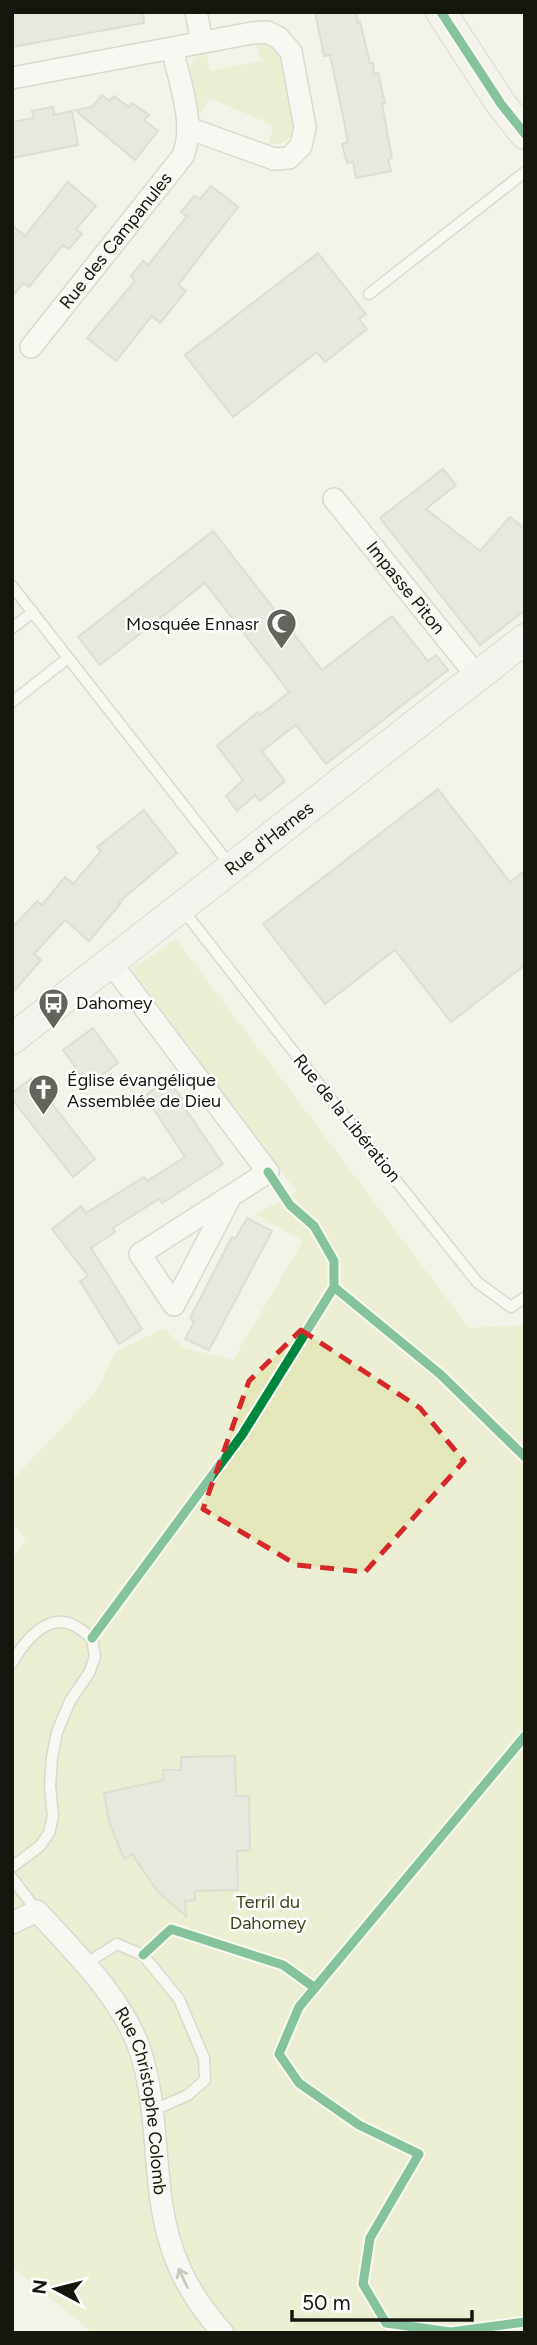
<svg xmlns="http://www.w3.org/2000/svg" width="537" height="2345" font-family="Figtree,sans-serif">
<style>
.green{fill:#e4e8b8}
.building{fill:#dbdcd3;stroke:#c3c4bb;stroke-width:2}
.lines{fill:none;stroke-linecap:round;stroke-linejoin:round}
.service-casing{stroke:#b9bab1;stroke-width:13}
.minor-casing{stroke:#b9bab1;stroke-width:24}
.secondary-casing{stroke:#b9bab1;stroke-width:32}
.service{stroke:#fdfdfc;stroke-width:10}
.minor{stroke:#fdfdfc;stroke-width:21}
.secondary{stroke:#f5f1f2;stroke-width:30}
.cycleway-casing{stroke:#fff;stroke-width:13}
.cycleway{stroke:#00873e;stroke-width:9}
.oneway{stroke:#959591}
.marked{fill:none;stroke:#d62828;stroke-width:5;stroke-dasharray:14 9;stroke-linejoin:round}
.labels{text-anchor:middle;stroke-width:5;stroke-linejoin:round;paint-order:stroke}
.street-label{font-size:18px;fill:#16160f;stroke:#fff}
.poi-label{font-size:18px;fill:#16160f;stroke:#fff;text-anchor:start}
.park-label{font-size:18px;fill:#40421c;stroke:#fff}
</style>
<rect width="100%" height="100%" fill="#f3f4e9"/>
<!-- green -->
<g class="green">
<path d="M256,43H266L275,47C281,60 296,121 292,134C288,144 277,145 269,144L273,125L209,98L200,115C189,97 179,60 206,52L210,71L261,61Z"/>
<path d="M176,939L469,1328L525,1325V2333H93L12,2266V1559L26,1539L12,1522V1480L96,1392L116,1351L164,1329L184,1348L233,1360L303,1241L255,1214L297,1192L131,969Z"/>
</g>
<!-- building -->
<g class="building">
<path d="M12,12H143L144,23L12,47Z"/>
<path d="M315,12H356L358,23L360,22L370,63H373L374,74L378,73L385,103H382L392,158L388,159L391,171L356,178L353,162L347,163L342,144L348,142L342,111L330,55L324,56Z"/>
<path d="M102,95L109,101L114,96L129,107L132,103L149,115L144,120L158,131L135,160L75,110L92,107Z"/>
<path d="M53,107L54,115L72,111L78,145L12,158V122L34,118L32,111Z"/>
<path d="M68,182L96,206L76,229L82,234L69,249L63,245L29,287L23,283L12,297V225L25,236Z"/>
<path d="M211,186L238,207L178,285L186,291L160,323L152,316L116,361L87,338L135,281L131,276L143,261L148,265L176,230L187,216L181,212L194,196L200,199Z"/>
<path d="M318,253L366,314L359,319L367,329L325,362L317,352L233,417L185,355Z"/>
<path d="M443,469L456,485L426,509L480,551L510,517L525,529V610L480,645L380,518Z"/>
<path d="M213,531L322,670L392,616L428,661L436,655L448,670L326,764L296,725L262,751L285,781L260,801L255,795L237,811L226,796L243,780L217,746L258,712L260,715L289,692L205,583L100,665L78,637Z"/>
<path d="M438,789L510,882L525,871V965L451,1022L395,950L325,1004L263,924Z"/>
<path d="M144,810L177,853L119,902L121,903L89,941L65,920L34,954L41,960L12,993V928L37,901L42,905L65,877L73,884L101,851L97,847Z"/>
<path d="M93,1028L118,1063L88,1085L63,1050Z"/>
<path d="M32,1078L95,1159L73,1177L12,1099V1093Z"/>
<path d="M166,1079L183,1099L180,1101L223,1164L162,1203L159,1199L113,1228L115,1232L91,1248L142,1329L119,1344L80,1281L88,1276L52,1229L81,1206L86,1213L144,1177L147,1181L185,1157L145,1096Z"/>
<path d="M247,1218L272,1231L209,1350L185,1339L194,1322L190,1318L232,1237L235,1239Z"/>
<path d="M235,1756L236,1796H249L250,1850L237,1851L238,1890L195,1891V1900L185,1901L186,1916L158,1892L132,1854L124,1859L109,1822L104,1793L164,1780L163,1770H181V1757Z"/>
</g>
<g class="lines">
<defs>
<g id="service">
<path d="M369,294L525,172"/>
<path d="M12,586L231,866"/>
<path d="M12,628L33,612"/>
<path d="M12,702L68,658"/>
<path d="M183,910L315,1079L477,1282L511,1307L525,1297"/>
<path d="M12,1663C23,1643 47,1612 73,1625C80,1628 86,1634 92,1638L95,1657L89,1673L70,1701L57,1732L52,1758L50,1786L53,1816L49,1833L40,1846L12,1867"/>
<path d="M12,1878L37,1911"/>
<path d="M85,1964L117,1944L143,1955L179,1999L204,2058L205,2080L188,2095L154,2110"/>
</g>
<g id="minor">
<path d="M196,12L202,42"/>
<path d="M12,78L252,33L267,32L279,38L291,52L305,127L301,146L289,158L274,159L188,128"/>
<path id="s1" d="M31,347L183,156C196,123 179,81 172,48"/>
<path id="s2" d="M334,499L477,676"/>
<path d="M111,963L268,1172L140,1254L174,1305L231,1196"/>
<path id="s3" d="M12,1923L37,1911C74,1952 119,1994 139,2047C156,2097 154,2148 161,2200C168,2253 187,2293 223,2333"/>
</g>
<g id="secondary">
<path d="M441,12L501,104L525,134"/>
<path id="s4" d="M12,1039L525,639"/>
</g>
</defs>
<!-- service casing -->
<use href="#service" class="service-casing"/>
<!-- minor casing -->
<use href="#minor" class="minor-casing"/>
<!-- secondary casing -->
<use href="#secondary" class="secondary-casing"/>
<!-- service -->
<use href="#service" class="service"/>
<!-- minor -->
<use href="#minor" class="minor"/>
<!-- secondary -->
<use href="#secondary" class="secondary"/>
<defs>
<g id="cycleway">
<path d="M441,12L501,104L525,134"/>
<path d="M334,1287L440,1374L525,1457"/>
<path d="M92,1638L242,1435L334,1287V1261L314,1226L290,1205L268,1172"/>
<path d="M525,1736L299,2007L279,2054L299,2083L359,2125L419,2154L370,2238L363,2284L386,2323L451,2332L525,2322"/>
<path d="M143,1955L171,1929L283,1965L315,1988"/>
</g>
</defs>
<!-- cycleway casing -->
<use href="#cycleway" class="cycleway-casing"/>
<!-- cycleway -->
<use href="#cycleway" class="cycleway"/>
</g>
<!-- one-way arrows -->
<defs><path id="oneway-shaft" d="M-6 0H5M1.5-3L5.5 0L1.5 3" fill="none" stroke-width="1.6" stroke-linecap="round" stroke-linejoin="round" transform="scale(1.75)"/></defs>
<use class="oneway" href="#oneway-shaft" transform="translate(183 2278) rotate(-115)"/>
<!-- marked area -->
<path d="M0 0H537V2345H0ZM301,1330L420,1408L464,1461L365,1572L297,1565L203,1509L249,1381Z" fill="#f3f4e9" fill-opacity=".55" fill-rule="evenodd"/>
<path class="marked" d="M301,1330L420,1408L464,1461L365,1572L297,1565L203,1509L249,1381Z"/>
<!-- icons -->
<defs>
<symbol id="mosque-pin" viewBox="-11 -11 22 30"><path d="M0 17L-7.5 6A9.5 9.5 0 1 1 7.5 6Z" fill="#63645b" stroke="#fff"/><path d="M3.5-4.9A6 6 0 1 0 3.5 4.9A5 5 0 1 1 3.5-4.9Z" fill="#fff"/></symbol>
<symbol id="bus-pin" viewBox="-11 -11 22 30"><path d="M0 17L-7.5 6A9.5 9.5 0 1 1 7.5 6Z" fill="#63645b" stroke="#fff"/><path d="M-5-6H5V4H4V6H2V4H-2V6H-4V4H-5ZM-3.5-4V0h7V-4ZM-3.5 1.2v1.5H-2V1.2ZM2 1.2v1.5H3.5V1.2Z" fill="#fff"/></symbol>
<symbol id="church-pin" viewBox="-11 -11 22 30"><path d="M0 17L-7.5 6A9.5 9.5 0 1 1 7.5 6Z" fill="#63645b" stroke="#fff"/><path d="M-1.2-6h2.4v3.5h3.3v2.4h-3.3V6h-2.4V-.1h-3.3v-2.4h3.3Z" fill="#fff"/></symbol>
</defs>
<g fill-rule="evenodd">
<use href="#mosque-pin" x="264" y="606" width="35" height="47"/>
<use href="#bus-pin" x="36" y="986" width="35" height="47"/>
<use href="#church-pin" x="26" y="1072" width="35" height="47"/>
</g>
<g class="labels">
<!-- street labels -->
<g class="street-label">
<text dy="6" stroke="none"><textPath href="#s1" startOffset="136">Rue des Campanules</textPath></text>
<text dy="6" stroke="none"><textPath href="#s2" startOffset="114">Impasse Piton</textPath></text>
<text dy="6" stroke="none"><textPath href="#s4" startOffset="326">Rue d'Harnes</textPath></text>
<text transform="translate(347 1118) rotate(51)" y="6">Rue de la Libération</text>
<text dy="6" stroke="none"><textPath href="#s3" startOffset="252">Rue Christophe Colomb</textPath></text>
</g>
<!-- poi labels -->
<g class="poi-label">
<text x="259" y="630" text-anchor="end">Mosquée Ennasr</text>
<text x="76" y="1009">Dahomey</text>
<text x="67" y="1086">Église évangélique<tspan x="67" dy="21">Assemblée de Dieu</tspan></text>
</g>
<!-- park labels -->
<g class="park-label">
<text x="268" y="1908">Terril du<tspan x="268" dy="21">Dahomey</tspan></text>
</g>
</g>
<!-- border -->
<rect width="537" height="2345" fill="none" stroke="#16160f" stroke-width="28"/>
<!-- north arrow -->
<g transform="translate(56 2289) rotate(277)" stroke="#ffffff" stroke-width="5" paint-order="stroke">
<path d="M0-5L12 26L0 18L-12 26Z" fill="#16160f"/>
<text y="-10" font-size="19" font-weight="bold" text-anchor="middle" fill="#16160f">N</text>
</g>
<!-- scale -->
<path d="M292 2310v10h180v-10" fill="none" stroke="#16160f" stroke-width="3.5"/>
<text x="302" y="2310" font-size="21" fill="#16160f" stroke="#ffffff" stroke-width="5" paint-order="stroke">50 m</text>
</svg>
